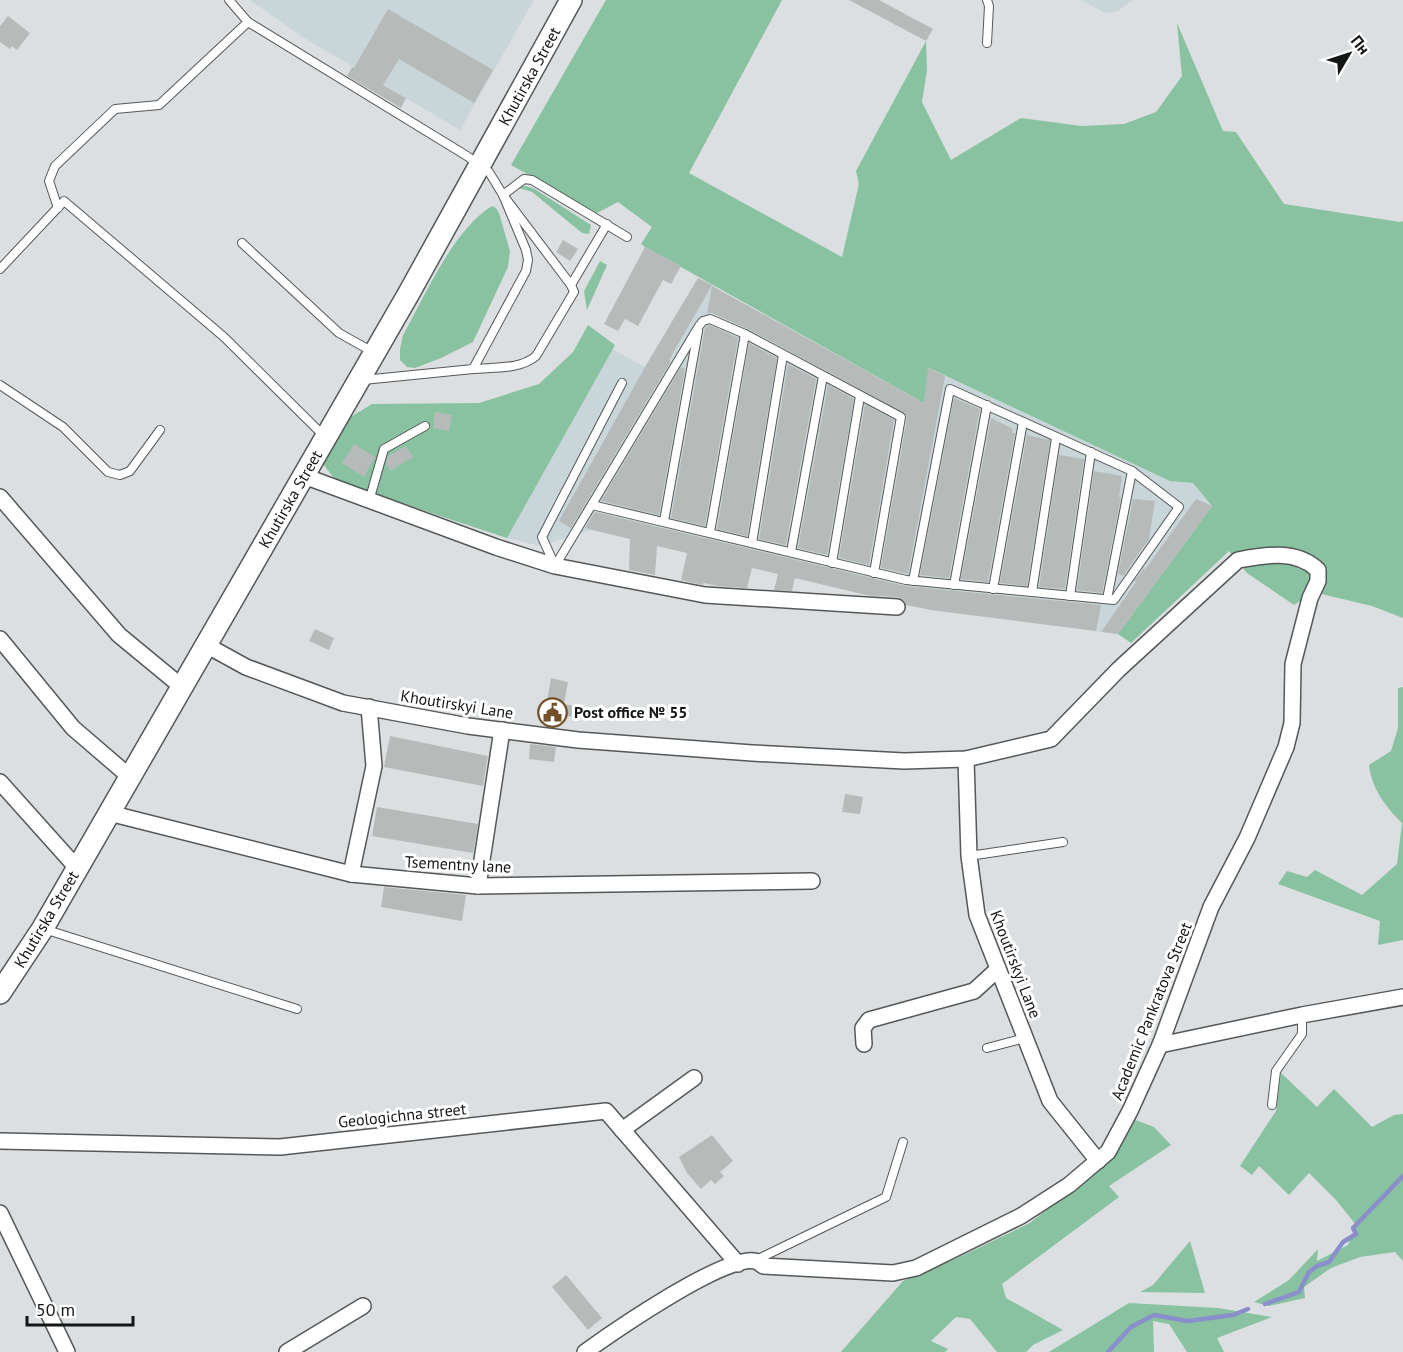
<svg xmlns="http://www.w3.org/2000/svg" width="1403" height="1352" font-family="'PT Sans',sans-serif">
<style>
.built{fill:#c8d5d9}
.green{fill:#89c2a0}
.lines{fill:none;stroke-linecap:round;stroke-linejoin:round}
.stream{stroke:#8a8ecb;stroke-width:4.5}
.building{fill:#b6bbba}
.lane-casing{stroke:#545859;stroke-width:10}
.street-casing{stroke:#545859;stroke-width:18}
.secondary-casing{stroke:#545859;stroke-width:24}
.lane{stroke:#fff;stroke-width:8}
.street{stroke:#fff;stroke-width:15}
.secondary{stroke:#fff;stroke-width:21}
.labels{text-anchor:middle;stroke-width:6;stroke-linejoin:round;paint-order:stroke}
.street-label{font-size:16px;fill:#141616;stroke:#fff}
.poi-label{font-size:16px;font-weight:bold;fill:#141616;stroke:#fff;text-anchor:start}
</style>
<rect width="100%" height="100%" fill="#dbdfe1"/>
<!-- built -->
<g class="built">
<path d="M250,0H534L460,130L301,36Z"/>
<path d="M1081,0H1133L1118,11L1105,13Z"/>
<path d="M698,278L923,403L928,368L1170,481L1193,483L1212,506L1118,634L931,610L591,530L540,546L507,538L612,349L645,367Z"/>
</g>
<!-- green -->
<g class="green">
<path d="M606,0H782L689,173L842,257L859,184L856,171L926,41L927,70L922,102L951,160L1021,118L1081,126L1124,124L1156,112L1182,76L1177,23L1223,131L1236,132L1284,204L1400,222L1403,221V618L1372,606L1313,592L1294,605L1247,573L1229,551L1131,643L1118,634L1212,506L1193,483L1170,481L929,368L924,403L645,247L641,244L652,227L618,202L597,213L511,165Z"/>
<path d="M520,185L533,188L591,225L589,234L582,233L532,192L519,188Z"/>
<path d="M492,206L496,208L499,213L510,251L508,267L473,342L441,358L415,368L407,367L400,360V349L403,335C425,296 453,230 492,206Z"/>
<path d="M600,261L607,265L587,310L584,291Z"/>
<path d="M588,325L615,345L507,538L337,482L323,464L349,418L372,404L479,403L539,384L573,352Z"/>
<path d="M1403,687V940L1378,945L1380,921L1278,884L1287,871L1307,877L1315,870L1362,895L1397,864L1402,823C1385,806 1372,789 1369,765L1391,751L1398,728V688Z"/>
<path d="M1281,1073L1317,1107L1334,1089L1372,1127L1394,1115L1403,1114V1261L1395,1252L1360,1257L1331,1268L1304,1287L1305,1298L1269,1306L1254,1302L1289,1280L1318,1249L1317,1261L1348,1245L1356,1225L1337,1201L1309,1173L1289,1195L1259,1166L1252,1175L1240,1166L1276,1111Z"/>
<path d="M1133,1119L1154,1127L1171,1145L1109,1186L1119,1197L1002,1284L1006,1298L1063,1330L1033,1345L1026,1352H997L970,1319L956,1317L931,1341L948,1349L945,1352H841L903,1281L964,1255L1030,1223L1098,1168L1120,1146Z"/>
<path d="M1190,1241L1205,1293L1140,1292L1153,1285Z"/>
<path d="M1129,1303L1218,1308L1272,1317L1217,1338L1224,1352H1187L1169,1324L1153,1321L1154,1352H1049Z"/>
</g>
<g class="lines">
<!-- stream -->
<g class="stream">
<path d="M1265,1304L1299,1292L1309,1272L1317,1266L1329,1262L1343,1242L1356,1234L1353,1228L1403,1176"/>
<path d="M1108,1352L1131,1327L1154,1315L1188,1321L1233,1315L1248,1309"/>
</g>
</g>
<!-- building -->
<g class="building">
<path d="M849,0H879L933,29L926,41Z"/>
<path d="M388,9L493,70L474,103L399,59L383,85L406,98L401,108L347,76L352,67L354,68Z"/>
<path d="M8,16L30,33L17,50L12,46L10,49L0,42V26Z"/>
<path d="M563,240L578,249L570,261L556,252Z"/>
<path d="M645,247L681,266L671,284L663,280L638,326L625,319L618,331L604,324Z"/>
<path d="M698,278L712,285L669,360L671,361L571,528L559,521L645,367Z"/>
<path d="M712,286L924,403L928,368L945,376L908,574L881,568L907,418L906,414L748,329L712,313H707Z"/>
<path d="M710,325L738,338L705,526L671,518L705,328Z"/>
<path d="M749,343L777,358L747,536L717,529Z"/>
<path d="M788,364L816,379L786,545L759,539Z"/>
<path d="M681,367L685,369L659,515L601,501Z"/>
<path d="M828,385L854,399L827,555L798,548Z"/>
<path d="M954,398L980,409L949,578L920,575Z"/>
<path d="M865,404L894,420L869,565L839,558Z"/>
<path d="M435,412L452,415L449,431L433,428Z"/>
<path d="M991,418L1013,429L1012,433H1015L988,582L961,579Z"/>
<path d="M1027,435L1050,440L1027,586L1000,583Z"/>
<path d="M354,444L375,457L364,477L342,463Z"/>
<path d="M406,446L413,457L390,471L386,464L388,456Z"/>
<path d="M1059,455L1084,459L1065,589L1039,587Z"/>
<path d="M1094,471L1122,476L1119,497H1121L1102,593L1077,590Z"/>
<path d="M1133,499L1155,501L1149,539L1123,576L1118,574Z"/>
<path d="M1196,499L1212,506L1118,634L1101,632L1136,582L1134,581L1145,567L1144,571Z"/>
<path d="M595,512L905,586L1101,605L1096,631L931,610L906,605L903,599L898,597L866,595L795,578L792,591L774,590L778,574L752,568L747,588L717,586L704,583L703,585L681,580L687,553L657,546L655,575L629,570L630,539L585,528Z"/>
<path d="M315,629L334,638L329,650L309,641Z"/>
<path d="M551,678L568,682L564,704L575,706L573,717L562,715L561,720L544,717Z"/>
<path d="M390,736L488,756L483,786L384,767Z"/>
<path d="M530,744L556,747L554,762L529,759Z"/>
<path d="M845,794L863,797L860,814L842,812Z"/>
<path d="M377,807L478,824L473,853L372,836Z"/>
<path d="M384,887L466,895L462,921L381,907Z"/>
<path d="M712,1135L733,1161L720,1172L724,1176L715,1184L711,1180L701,1189L687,1173L679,1157Z"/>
<path d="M566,1275L602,1318L588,1330L552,1287Z"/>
</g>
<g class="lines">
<defs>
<g id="lane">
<path d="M229,0L248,22"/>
<path d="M987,0L989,6L987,43"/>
<path d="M58,208L49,181L55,166L115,109L159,105L248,22L467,156L489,172L503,195L526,250L528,260L526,271L473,369L363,380"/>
<path d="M242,243L339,333L373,352"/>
<path d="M0,269L64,201L224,337L325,437"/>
<path d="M571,285L607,224"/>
<path d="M473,369C492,367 520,370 536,356L574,292L571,285L503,195L524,179L532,180L627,237"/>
<path d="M0,385L63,427L108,472L120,475L130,471L160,430"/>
<path d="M369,501L384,449L425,426"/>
<path d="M592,505L906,580L1114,600L1179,507L1132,471L950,389L913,581"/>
<path d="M664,521L698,331"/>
<path d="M710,532L745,334"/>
<path d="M752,543L783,355"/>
<path d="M791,552L823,376"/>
<path d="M832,563L860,396"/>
<path d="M555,566L699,326L703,321L710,319L745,334L901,417L874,573"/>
<path d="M555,566L542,537L622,383"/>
<path d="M954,585L987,405"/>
<path d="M993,589L1023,422"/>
<path d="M1032,592L1056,438"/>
<path d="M1070,596L1091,452"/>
<path d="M1107,599L1132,471"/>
<path d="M969,856L1063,842"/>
<path d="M44,929L297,1009"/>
<path d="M987,1048L1025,1038"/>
<path d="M1272,1105L1276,1071L1302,1034V1015"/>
<path d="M756,1260L886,1197L903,1142"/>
</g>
<g id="street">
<path d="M304,476L496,547L555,566L705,595L897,607"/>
<path d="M0,497L119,635L182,687"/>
<path d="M0,639L73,728L130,777"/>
<path d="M206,645L246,667L343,703L468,726L578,740L752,753L904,761L966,759L1051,739L1119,669L1238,560C1265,555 1296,549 1318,570V581L1310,598L1293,664L1292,723L1286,747L1247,838L1211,907L1160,1045L1130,1111L1108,1152L1069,1185L1021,1216L916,1268L893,1273L763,1266C761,1264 758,1262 755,1261C724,1255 613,1332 585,1352"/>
<path d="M966,759L969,856L977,915L1050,1101L1098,1161"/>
<path d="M0,782L77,868"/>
<path d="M109,813L351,874L478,886L812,881"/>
<path d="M351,874L374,766L369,707"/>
<path d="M478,886L502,730"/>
<path d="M864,1044L863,1028L869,1020L974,991L998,969"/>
<path d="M1160,1045L1302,1015L1403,997"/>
<path d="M622,1130L694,1078"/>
<path d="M0,1141L280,1147L606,1111L738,1264"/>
<path d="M0,1213L67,1352"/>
<path d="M287,1352L363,1306"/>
</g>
<path id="secondary" d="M0,993L43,928L409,293L571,0"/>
</defs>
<!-- lane casing -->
<use href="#lane" class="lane-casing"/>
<!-- street casing -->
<use href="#street" class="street-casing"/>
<!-- secondary casing -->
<use href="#secondary" class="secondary-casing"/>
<!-- lane -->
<use href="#lane" class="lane"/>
<!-- street -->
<use href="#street" class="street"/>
<!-- secondary -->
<use href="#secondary" class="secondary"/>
</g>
<!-- icons -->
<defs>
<symbol id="civic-ring" viewBox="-11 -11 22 22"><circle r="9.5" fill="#fff" stroke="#74502a" stroke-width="1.5"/><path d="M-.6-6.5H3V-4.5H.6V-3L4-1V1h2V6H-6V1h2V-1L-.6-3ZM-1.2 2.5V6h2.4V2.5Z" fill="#74502a"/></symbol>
</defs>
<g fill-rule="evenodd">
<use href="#civic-ring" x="536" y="696" width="33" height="33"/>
</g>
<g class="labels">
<!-- street labels -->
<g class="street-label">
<text transform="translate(529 76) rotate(-61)" y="6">Khutirska Street</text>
<text transform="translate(290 499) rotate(-60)" y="6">Khutirska Street</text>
<text transform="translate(457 704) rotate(9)" y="6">Khoutirskyi Lane</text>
<text transform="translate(458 864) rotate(3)" y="6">Tsementny lane</text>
<text transform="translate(46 919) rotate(-59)" y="6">Khutirska Street</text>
<text transform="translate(1016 964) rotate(69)" y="6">Khoutirskyi Lane</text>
<text transform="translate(1151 1011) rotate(-68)" y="6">Academic Pankratova Street</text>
<text transform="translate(402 1115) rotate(-6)" y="6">Geologichna street</text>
</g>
<!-- poi labels -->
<g class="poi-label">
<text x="574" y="718">Post office № 55</text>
</g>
</g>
<!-- north arrow -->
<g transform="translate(1349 54) rotate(51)" stroke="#ffffff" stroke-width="4.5" paint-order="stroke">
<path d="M0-4.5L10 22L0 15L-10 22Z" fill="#141616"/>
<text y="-9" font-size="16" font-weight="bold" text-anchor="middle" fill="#141616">Пн</text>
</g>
<!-- scale -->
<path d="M27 1316v9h106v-9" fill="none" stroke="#141616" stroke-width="3"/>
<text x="36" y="1316" font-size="18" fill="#141616" stroke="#ffffff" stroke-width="4.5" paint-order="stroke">50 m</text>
</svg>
